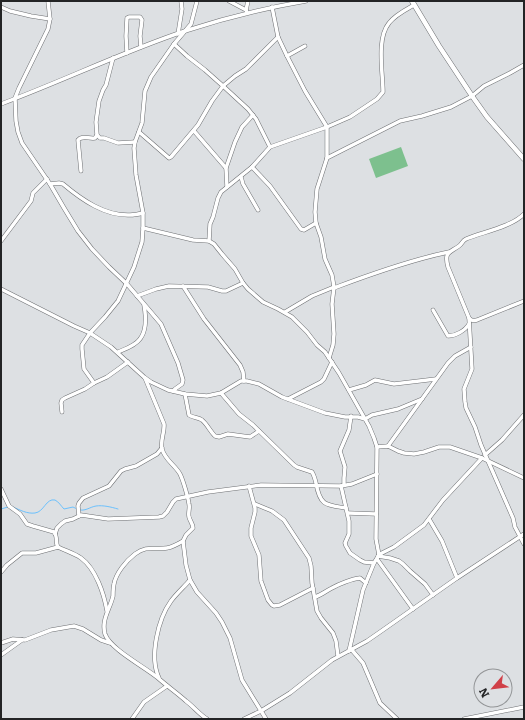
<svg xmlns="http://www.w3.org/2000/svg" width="525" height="720" font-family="Literata,serif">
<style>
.green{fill:#7dc08e}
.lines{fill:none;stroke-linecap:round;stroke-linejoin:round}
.stream{stroke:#6cc1fd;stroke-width:1}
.minor-casing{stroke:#6e7073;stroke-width:4.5}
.tertiary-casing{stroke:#6e7073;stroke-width:5.5}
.minor{stroke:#fff;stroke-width:3.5}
.tertiary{stroke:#fff;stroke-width:4.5}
</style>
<rect width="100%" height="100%" fill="#dde0e3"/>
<!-- green -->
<path class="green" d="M401,147L408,166L376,178L369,159Z"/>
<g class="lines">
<!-- stream -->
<g class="stream">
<path d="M13,507C20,510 27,514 35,513C44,512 46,498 55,500C59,502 61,506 64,509L73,507L77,509"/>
<path d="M1,509L8,507"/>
<path d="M80,510C86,511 90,507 96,506C103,505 111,507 118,509"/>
</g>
<defs>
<g id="minor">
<path d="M48,1L50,19L48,29L19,88L15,98L16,121L18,132L22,143L50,184L64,208L78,231L92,249L109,267L127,284L161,324L178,363L183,380L182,384L175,389L173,391"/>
<path d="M229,1L246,10L247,12"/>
<path d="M1,7L10,11L31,16L50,19"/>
<path d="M272,7L278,37L287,56L305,91L327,127V158L317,189L315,212L316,223L321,237L325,259L332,275L334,287L332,304L334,334L333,345L329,358"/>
<path d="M246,10L248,1"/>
<path d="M178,34L182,9L181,1"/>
<path d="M174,44L187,56L205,70L223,86L248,109L256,119L270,147"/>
<path d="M127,53L126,36L127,18L129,17H140L142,20L140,36L141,47"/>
<path d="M287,56L305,46"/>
<path d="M113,58L106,85L103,90L99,101L96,122L97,135L100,138H104L118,143L135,142"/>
<path d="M1,104C63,81 122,52 185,31C225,18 265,8 306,1"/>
<path d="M194,131L226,168"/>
<path d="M139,132L169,158L171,157L198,125L212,101L223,86L235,76L246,69L278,37"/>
<path d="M327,158L400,121L422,116L451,107L472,96L484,86L510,73L524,65"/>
<path d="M252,167L270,186L301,229L304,230L316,223"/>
<path d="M81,171L78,140C82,135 89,139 95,138L97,135"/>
<path d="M241,177L243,184L258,210"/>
<path d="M50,184L59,183L63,184C82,200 105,216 130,215C135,215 139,214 143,213"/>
<path d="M227,187L226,168L235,142L242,127L253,115"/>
<path d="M524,214C511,227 483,232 466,239C462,241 462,244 459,246C449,253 444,252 448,267L469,318C472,321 473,321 477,320L524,301"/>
<path d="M143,228L193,240L209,241L214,244L222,254L235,269L243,283L248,289L263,302L278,309L292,317L307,332L317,345L325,352L339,373L369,426L374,438L377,447L376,539L379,555L374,563L363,590L349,651"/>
<path d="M1,241L31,201L33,193L47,179"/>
<path d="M209,241L210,224L213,217L218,198L221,192L252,167L270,147L327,127L350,117L377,99L383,92C383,73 376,39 389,23C395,15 405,10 414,5"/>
<path d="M183,286L204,319L240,365L243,372L244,381"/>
<path d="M334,288C371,274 410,260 449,252"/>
<path d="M1,289L74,326L90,333L111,347L144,377L151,382L168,390L185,394L207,396L221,393L241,381H247L259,384L282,397L325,413L345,417H358L365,419L372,415L398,409L422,399"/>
<path d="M137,296L156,289L169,286L208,287L222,291H226L243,283"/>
<path d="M433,310L448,336C455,336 465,331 469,324"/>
<path d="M285,312L312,296L334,287"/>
<path d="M469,318L472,369L464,389L465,402L466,408L475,427L481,445L513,518L515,527L524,544"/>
<path d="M118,352C125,349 135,346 140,339C147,330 146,316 144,305"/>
<path d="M145,378L164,424C165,432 160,440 162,449C165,460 175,465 180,474C183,480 188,497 189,504C190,509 188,512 189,517C190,521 193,524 193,528L186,535L183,541L186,565L190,580L197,592L216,613L222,622L230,638L242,680L266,719"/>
<path d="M94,383L84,369L82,349V345L90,333L105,317L118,301L134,267L142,242L143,228V213L136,175L134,148L135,142L142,123L145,91L151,77L174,44L191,24L197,1"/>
<path d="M349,390L366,385L375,380L394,384L436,379"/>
<path d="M221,393L239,414L253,425L294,465L297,467L312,472C314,475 315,479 316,483C320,506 326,505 346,508"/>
<path d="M185,394L189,415C193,418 198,417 202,420C207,424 210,431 215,436L219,437L228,434L250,437L259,431"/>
<path d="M288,399L321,382L324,379L332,362"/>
<path d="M62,412L61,403L62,400L65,398L85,389L94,383L107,377L128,362"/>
<path d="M388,446L448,363L455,356L471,347"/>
<path d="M377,447L388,446L398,451L404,453L414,454L424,452L439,447H450L482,458L524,478"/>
<path d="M485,455L502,440L524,415"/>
<path d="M344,485V478L345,467L340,451L349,430L351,416"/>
<path d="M249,486L255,508V512L251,528V536L259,555L261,581L268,600L272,605L274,606L280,605L313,588"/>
<path d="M341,486L349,521V534L345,543L346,546L350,553L360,560L364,562L374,563"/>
<path d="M1,489L9,506L20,514L27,524L33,526L54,532C58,536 55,543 58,547C66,551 74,553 81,558C96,569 104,594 107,611"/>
<path d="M255,504L272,511L284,520L309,558L311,566L312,583L317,611L321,618L333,633L336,641L338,656"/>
<path d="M348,513L376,514"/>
<path d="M79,516L78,506L79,503L83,498L109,486L121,471L125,469L136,466L157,454L162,448"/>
<path d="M429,519L442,541L457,578"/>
<path d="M55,534L57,528L61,524L65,521L73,519L81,515L108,519L159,517L163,516L167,512L173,502L176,499L208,492L261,485L341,486L352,484L377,474"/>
<path d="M183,541C178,544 173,547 167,548C154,550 147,545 135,554C126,561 116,573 114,584C113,588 113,592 113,596C110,609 101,620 105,634C110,649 145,667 158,678C167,686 177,693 186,701C194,707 199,714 207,719"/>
<path d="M379,555L382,553L394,547L424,525L443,500L482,458"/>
<path d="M378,556L390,558L399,561L403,564L410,571L425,584L433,595"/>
<path d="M377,559L413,609"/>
<path d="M1,572L7,565L22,553H36L58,547"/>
<path d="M315,597C321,595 326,591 332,588C339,584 352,579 360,578L366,583"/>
<path d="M1,643L13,639L25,640L51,630L74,626L83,629L101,640L110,643"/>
<path d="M351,649L363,663L380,703L397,719"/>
<path d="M1,655L22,640"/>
<path d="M159,678C149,657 158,619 171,601C177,593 184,587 190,580"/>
<path d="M132,719L144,702L167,686"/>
<path d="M244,719L261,711L290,693L332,660L367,641L380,632L457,578L524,534"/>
<path d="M464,719L524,707"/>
</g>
<path id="tertiary" d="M412,1L439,46L472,96L487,117L524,159"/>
</defs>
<!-- minor casing -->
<use href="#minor" class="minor-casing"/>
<!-- tertiary casing -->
<use href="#tertiary" class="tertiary-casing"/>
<!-- minor -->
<use href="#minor" class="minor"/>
<!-- tertiary -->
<use href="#tertiary" class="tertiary"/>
</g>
<!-- border -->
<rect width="525" height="720" fill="none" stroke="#232425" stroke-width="4"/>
<!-- north arrow -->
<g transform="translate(493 688) rotate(242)"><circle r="19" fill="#dde0e3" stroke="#939597"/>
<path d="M0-3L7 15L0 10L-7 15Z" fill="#d04048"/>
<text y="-6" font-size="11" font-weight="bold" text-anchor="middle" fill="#232425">N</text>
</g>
</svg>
